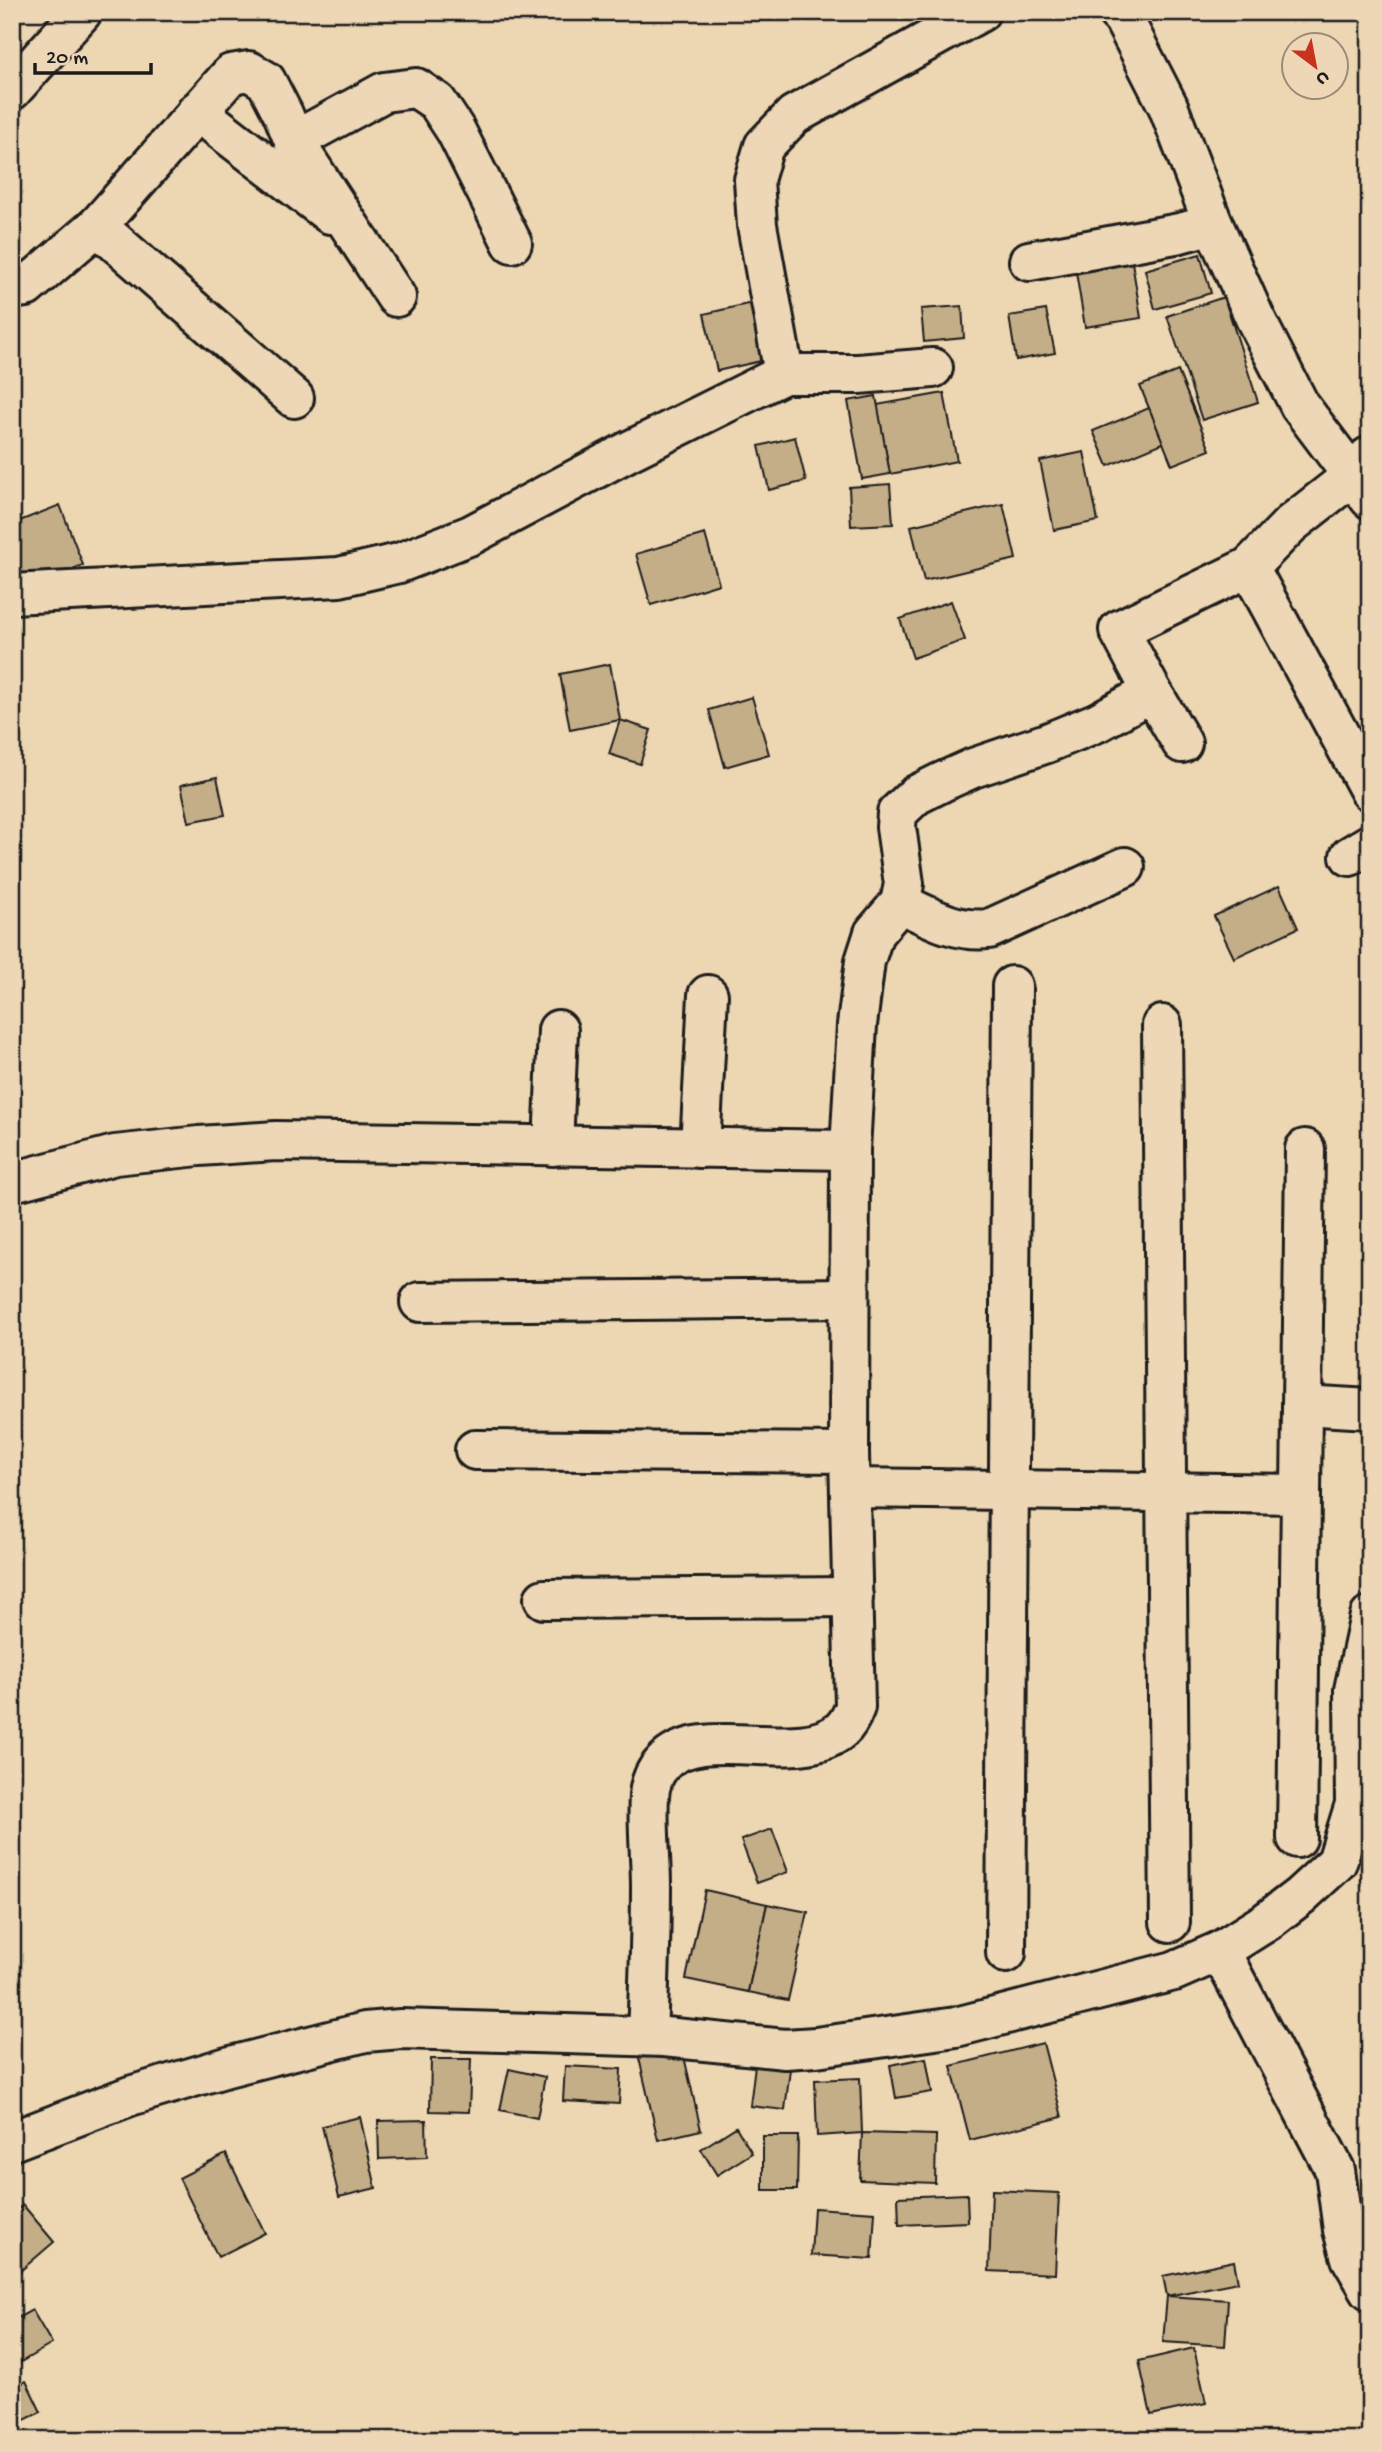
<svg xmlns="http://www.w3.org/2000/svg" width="1382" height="2452" font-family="'Gochi Hand',sans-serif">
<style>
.building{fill:#c4ae88;stroke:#1c1c1c;stroke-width:2}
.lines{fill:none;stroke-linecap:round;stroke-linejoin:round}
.minor-casing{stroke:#1c1c1c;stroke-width:44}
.minor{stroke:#edd7b6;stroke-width:38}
</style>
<rect width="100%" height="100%" fill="#edd6b2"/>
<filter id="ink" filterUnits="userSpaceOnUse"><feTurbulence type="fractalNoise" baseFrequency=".0143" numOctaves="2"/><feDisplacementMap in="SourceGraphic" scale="14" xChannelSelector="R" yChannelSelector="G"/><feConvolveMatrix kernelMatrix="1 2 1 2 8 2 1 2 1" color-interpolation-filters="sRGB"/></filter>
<g filter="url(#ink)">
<!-- building -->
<g class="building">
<path d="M1200,254L1211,293L1155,309L1145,270Z"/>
<path d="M1132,262L1141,318L1085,327L1076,272Z"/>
<path d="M1224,297L1258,402L1202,420L1167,316Z"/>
<path d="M752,303L765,360L717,371L704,314Z"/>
<path d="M962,306L964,338L924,342L921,309Z"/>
<path d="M1046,310L1055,353L1016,360L1009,316Z"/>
<path d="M1178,371L1210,450L1172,465L1140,386Z"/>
<path d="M944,393L957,461L890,474L877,405Z"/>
<path d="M876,396L890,474L862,479L848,401Z"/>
<path d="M1149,408L1163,443L1108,466L1093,431Z"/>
<path d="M795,437L806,481L769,490L759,446Z"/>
<path d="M1084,452L1098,521L1054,530L1040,461Z"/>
<path d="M890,484L893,524L851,526L849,487Z"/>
<path d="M1003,504L1016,559L924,581L911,526Z"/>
<path d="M60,505L83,565L26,587L12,550V524Z"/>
<path d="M705,534L719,584L651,605L636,554Z"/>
<path d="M951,601L965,640L913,658L900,619Z"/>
<path d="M610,664L620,720L570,730L560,674Z"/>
<path d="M752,697L769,754L725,767L709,710Z"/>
<path d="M620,720L651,730L640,764L609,754Z"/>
<path d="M217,777L225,815L189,822L181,785Z"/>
<path d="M1279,886L1298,928L1234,958L1214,916Z"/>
<path d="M772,1829L788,1872L757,1883L741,1840Z"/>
<path d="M705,1890L767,1904L748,1992L686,1979Z"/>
<path d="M767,1904L808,1912L788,2000L748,1992Z"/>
<path d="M1043,2043L1062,2117L970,2140L951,2066Z"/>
<path d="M682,2048L701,2130L658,2140L639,2058Z"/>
<path d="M926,2058L932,2092L896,2098L890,2065Z"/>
<path d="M431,2059H471L469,2112L430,2111Z"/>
<path d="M755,2065L790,2069L785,2110L750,2106Z"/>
<path d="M565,2066L621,2069L619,2104L563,2101Z"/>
<path d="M509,2069L545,2077L537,2118L500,2110Z"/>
<path d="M860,2078L862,2133L817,2136L815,2080Z"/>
<path d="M360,2117L376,2188L339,2197L322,2126Z"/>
<path d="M426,2120L427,2157L379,2159L378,2121Z"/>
<path d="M736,2127L752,2153L717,2175L701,2149Z"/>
<path d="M862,2133L936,2135L935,2183L860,2180Z"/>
<path d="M763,2136H798L797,2190H763Z"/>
<path d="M226,2154L265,2233L218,2257L179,2178Z"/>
<path d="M992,2190L1059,2193L1055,2274L989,2271Z"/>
<path d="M967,2194L968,2222L899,2225L898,2197Z"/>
<path d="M23,2205L54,2242L12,2278V2214Z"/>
<path d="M814,2208L875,2212L872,2259L811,2255Z"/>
<path d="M1234,2261L1238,2282L1167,2296L1163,2276Z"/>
<path d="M1167,2296L1228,2300L1225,2346L1163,2342Z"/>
<path d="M32,2310L52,2344L12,2367V2321Z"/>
<path d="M1194,2348L1206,2403L1151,2415L1139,2361Z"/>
<path d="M26,2381L41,2412L12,2426V2388Z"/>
</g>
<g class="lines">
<defs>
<g id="minor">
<path d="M1117,12L1123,18L1168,106L1213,224"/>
<path d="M12,90L82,12"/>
<path d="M197,111L330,214"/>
<path d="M294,141L384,92L416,88L437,102L456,131L512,243"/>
<path d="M97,226L294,398"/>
<path d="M1029,261L1180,233L1213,224L1255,318L1300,406L1370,499"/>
<path d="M12,289L26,287L97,226L231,74L249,71L266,81L283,114L294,141L396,297"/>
<path d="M784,374L757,225L754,180L764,146L794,115L980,12"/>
<path d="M1249,567L1291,524L1352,476L1368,457"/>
<path d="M12,594L339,577L399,563L471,535L629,451L784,374H858L933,368"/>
<path d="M1152,692L1119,630L1249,567L1370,791"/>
<path d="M1350,856L1370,844"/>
<path d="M900,903C930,917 956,933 989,929L1125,867"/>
<path d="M1162,1025L1170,1922"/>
<path d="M553,1146L558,1030"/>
<path d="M700,1148L708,995"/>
<path d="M12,1182L115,1155L199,1146L276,1141L850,1150"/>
<path d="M420,1302L849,1298"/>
<path d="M1302,1405L1370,1409"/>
<path d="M475,1450L849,1453"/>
<path d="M850,1488L1301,1494"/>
<path d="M544,1599L853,1597"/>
<path d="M1297,1838L1305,1149"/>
<path d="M1220,1951L1335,2170L1343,2230L1351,2258L1370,2290"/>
<path d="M1006,1953L1012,986"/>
<path d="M647,2036C649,1987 651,1937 651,1887C651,1857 647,1826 649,1796C650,1784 654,1772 663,1763C701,1721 799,1767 841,1730C848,1724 852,1715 855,1707L849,1453L850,1150L857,1025L865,961L874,933L900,903L904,884L896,827L897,813L916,795L942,782L973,768L1047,743L1098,722L1152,692L1182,743"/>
<path d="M12,2141L130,2096L227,2067L365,2032L401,2029L664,2037L785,2049L816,2047L956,2027L1174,1971L1220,1951L1266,1922L1300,1896L1337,1862L1355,1804L1354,1690L1370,1616"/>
</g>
</defs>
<!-- minor casing -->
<use href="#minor" class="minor-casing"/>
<!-- minor -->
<use href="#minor" class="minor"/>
</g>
</g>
<!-- margin -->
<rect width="1382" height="2452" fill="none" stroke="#edd7b6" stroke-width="42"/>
<rect x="21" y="21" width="1340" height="2410" fill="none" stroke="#1c1c1c" stroke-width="2.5" filter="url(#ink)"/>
<!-- north arrow -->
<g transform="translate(1315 66) rotate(148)"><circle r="33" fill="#edd7b6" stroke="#998c78" stroke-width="2"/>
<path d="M0-5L12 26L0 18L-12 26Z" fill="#c8321e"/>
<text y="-10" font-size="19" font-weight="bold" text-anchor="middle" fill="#1c1c1c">U</text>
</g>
<!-- scale -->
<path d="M35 63v10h116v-10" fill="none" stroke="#1c1c1c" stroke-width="3.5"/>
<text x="46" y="63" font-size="21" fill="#1c1c1c" stroke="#edd7b6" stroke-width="5" paint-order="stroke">20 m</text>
</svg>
